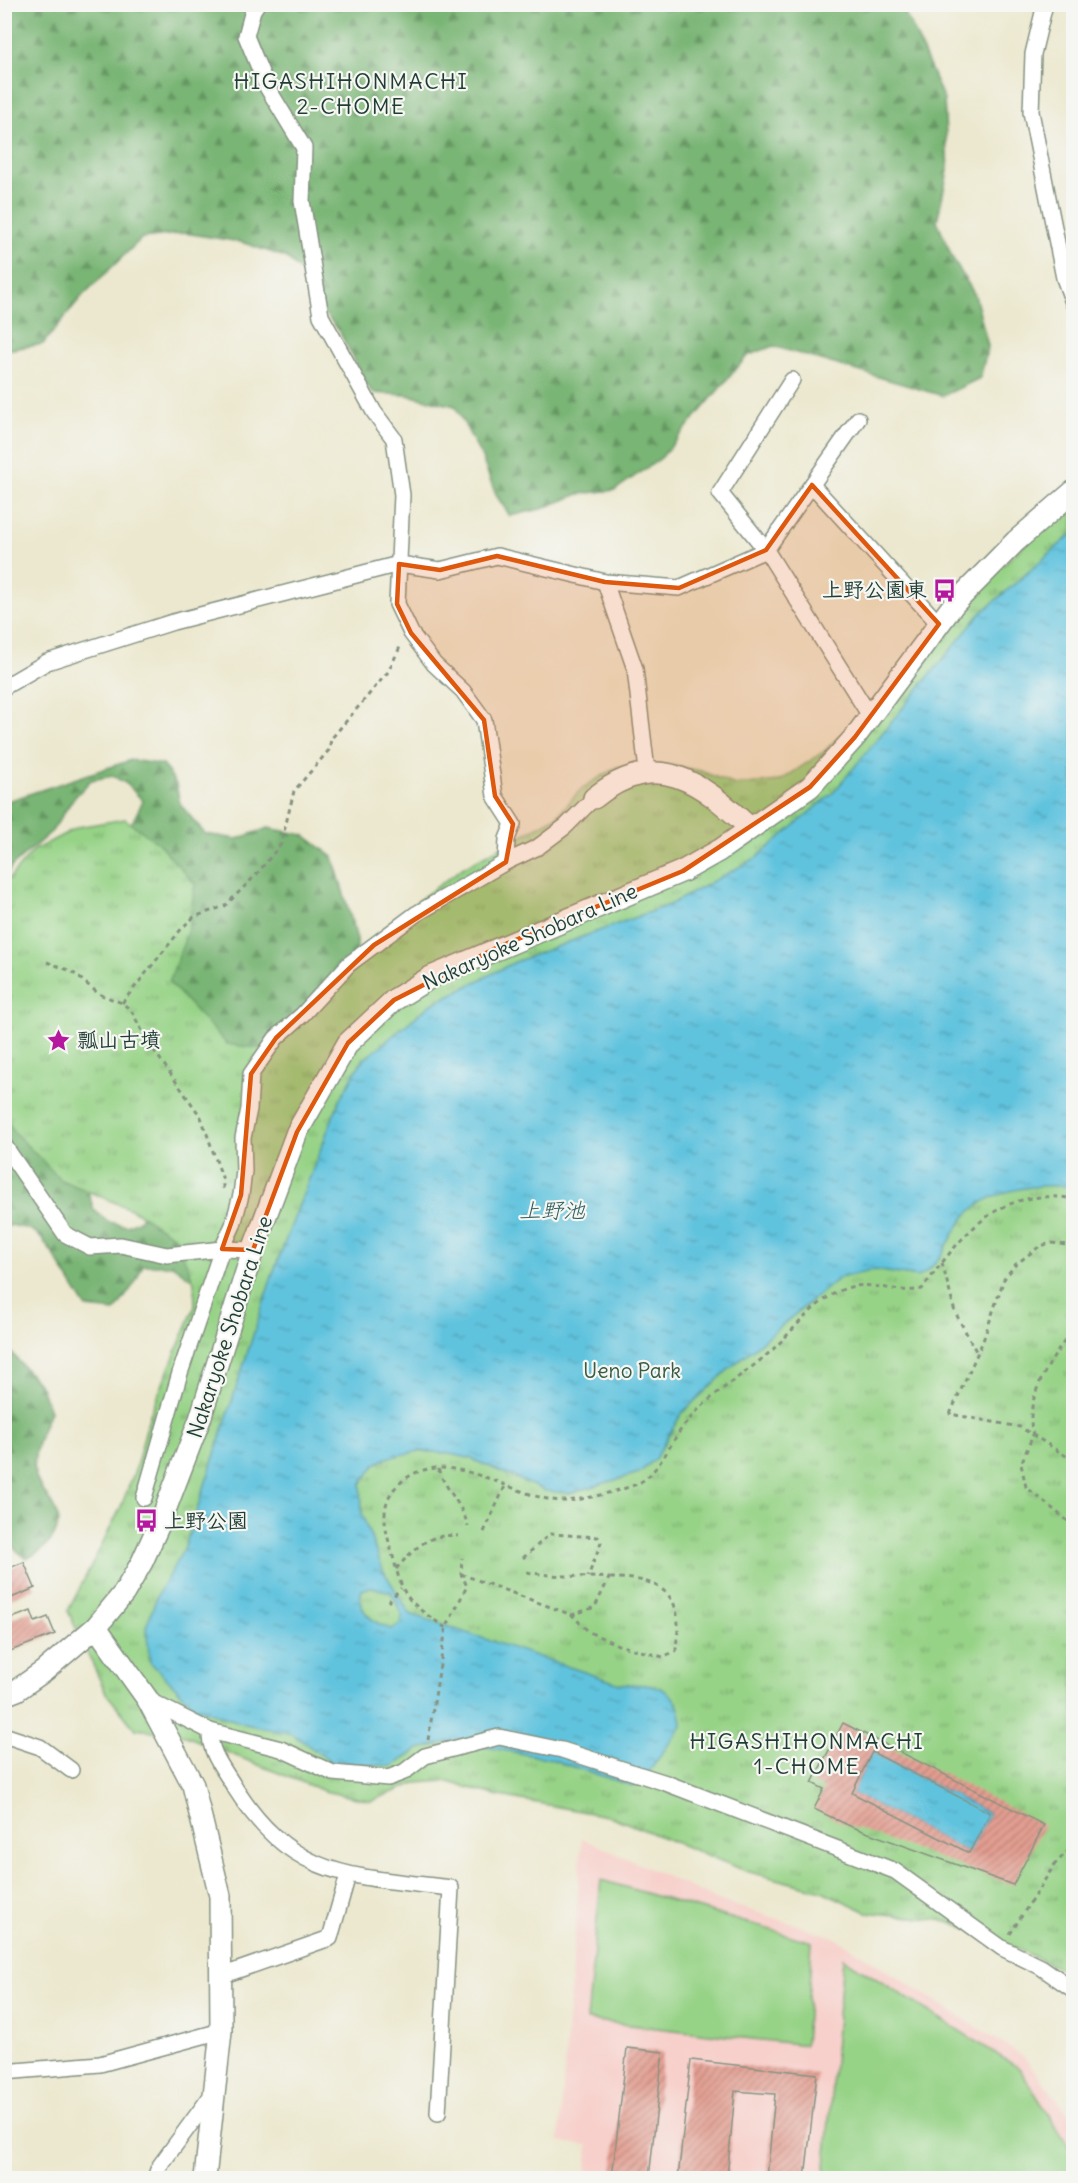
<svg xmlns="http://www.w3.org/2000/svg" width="1078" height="2183" font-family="Delius,'Klee One',sans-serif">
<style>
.built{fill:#f7d0cb}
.green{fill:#97d387;stroke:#5b885e;stroke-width:1.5}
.forest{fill:url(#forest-firs);stroke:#4c7954;stroke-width:1.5}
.park{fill:url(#park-tufts);stroke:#5b885e;stroke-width:1.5}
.water{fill:url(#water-ripples);stroke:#408089;stroke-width:1.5;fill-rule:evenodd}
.building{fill:url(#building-hatch);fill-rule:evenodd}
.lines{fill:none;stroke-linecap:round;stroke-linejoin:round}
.street-casing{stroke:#869282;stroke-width:18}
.secondary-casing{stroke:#869282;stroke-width:24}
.path{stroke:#869282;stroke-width:3;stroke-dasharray:4.5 4.5;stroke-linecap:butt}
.street{stroke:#fff;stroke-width:15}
.secondary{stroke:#fff;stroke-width:21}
.marked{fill:#de580e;fill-opacity:0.2;stroke:#de580e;stroke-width:4.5;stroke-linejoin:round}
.labels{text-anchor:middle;stroke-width:4.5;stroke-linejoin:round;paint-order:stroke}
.poi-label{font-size:21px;font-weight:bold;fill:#1f3d34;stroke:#f6f6f2;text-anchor:start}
.street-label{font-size:21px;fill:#1f3d34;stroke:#f6f6f2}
.park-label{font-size:21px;fill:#375b45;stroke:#f6f6f2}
.neighbourhood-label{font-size:22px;letter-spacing:1.5px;fill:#1f3d34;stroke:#f6f6f2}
.water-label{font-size:22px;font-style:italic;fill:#2f5e5e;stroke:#f6f6f2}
</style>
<defs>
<pattern id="forest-firs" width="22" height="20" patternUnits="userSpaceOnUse" patternTransform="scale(1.5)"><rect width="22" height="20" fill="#79b574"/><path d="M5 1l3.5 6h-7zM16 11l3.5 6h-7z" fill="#639460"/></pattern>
<pattern id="park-tufts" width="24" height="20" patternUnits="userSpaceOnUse" patternTransform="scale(1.5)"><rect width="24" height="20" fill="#97d387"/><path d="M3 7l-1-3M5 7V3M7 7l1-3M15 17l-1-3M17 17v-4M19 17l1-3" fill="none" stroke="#7bac6f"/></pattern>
<pattern id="water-ripples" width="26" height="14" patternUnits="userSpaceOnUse" patternTransform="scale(1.5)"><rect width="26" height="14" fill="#60c3de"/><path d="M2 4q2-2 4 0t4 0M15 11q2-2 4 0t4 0" fill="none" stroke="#4fa0b5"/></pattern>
<pattern id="building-hatch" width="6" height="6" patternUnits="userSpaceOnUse" patternTransform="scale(1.5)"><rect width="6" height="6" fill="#e39e91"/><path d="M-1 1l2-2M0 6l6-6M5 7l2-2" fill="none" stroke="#b78277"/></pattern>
</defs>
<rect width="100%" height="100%" fill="#f6f6f2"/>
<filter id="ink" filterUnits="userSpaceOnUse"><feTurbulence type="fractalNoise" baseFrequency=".0167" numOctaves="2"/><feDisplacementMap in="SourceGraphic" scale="12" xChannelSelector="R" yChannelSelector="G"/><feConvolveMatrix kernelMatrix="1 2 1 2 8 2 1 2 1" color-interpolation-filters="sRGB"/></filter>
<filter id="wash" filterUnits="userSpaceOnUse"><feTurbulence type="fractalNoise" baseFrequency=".008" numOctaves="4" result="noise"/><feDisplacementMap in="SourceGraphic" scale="24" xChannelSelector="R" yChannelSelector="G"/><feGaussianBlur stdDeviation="1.35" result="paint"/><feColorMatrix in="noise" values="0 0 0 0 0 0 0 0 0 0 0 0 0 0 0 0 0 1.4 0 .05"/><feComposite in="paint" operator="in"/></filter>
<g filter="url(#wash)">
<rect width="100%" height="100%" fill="#ece8cf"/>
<!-- built -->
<path class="built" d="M582,1838L718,1900L834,1937L1024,2057L1073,2120V2178H586L588,2145L559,2142Z"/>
<!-- green -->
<g class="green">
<path d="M601,1880L812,1942L805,2045L587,2020Z"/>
<path d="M843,1958L1019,2068L1073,2153V2178H824Z"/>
</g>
<!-- forest -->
<g class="forest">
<path d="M5,4L900,5L913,28L944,100L948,171L937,221L953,259L975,295L988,346L980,378L943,396L773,346L747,356L661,458L615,490L579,494L541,509L510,516L496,495L482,458L455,406L407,395L372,393L338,329L313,300L306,276L285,257L241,242L185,233L142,238L83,295L43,344L5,350Z"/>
<path d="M131,760L163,765L176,784L180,804L205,834L237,839L268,828L304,835L333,857L357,939V975L331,1009L247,1056L215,1046L168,992L126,834L143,801L127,784L113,776L91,780L73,799L52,831L12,866L5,877V802Z"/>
<path d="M4,1087L86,1186L94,1210L109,1222L127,1226L138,1221L148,1210L181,1233L173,1241L201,1275L190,1278L172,1265H143L135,1283L115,1311L87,1308C75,1292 47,1238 33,1231C27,1228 18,1227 11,1225L5,1228Z"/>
<path d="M5,1345L41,1387L50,1411C43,1428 35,1446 34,1465C34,1486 52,1498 57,1515C62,1535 43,1552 27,1558C1,1544 12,1528 4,1504Z"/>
</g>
<!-- park -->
<path class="park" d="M1073,498V1975L1005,1943L948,1921L867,1912L822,1891L746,1871L612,1817L495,1795L445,1781L416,1783L371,1801L324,1791L181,1734L135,1729L106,1693L68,1611L120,1509L136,1468L149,1417L195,1306L194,1282L176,1238L133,1210L61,1180L14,1132L5,1115V883L34,850L78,827L125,819L158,843L195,884L188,931L169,982L227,1044L263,1049L295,1017L329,999L393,922L423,897L464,867L556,817L582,788L617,767L667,765L701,771L735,785L780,781L826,750L880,695L926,639Z"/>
<!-- water -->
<g class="water">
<path d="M1073,533V1187C1038,1183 985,1189 963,1220C946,1242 944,1262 918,1277L875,1270L839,1278L729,1369L682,1413L655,1459L639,1473L571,1493L545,1491L469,1458L445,1453L419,1451L387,1458L376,1464L361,1484L362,1514L383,1570L410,1614L620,1684C655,1685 679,1684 682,1725L642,1782L632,1786L547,1758L452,1741L419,1749L393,1766L333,1763L292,1734L245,1724L195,1707L150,1662L146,1627L158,1594L185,1547L273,1273L339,1101L361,1062L430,1005L515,962L671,904L756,858L833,793L980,614ZM371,1587L391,1592L402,1615L401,1623L392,1629C374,1624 355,1610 362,1590Z"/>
<path d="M872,1752L990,1813L969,1853L852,1793Z"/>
</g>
<g id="blocks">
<!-- building -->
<g class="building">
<path d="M24,1562L35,1588L4,1601V1570Z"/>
<path d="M31,1611L35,1622L48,1617L55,1634L5,1653L4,1621Z"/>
<path d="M843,1723L1044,1825L1013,1885L852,1827L814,1809L824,1789L812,1783ZM872,1752L990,1813L969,1853L852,1793Z"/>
<path d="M627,2048L663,2052L649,2178H612Z"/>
<path d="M691,2060L817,2074L805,2178H767L775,2094L735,2091L727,2178H678Z"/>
</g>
</g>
</g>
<g filter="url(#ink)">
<use href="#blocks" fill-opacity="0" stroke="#869282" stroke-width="1.5"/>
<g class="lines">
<defs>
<g id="street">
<path d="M257,4L253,10L246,36L267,87L304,148L302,201L321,316L374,412L394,439L402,495L397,604L411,633L434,664L463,691L484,720L495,796L513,824L507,839L506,862"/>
<path d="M1045,4L1033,54L1031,112L1064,278L1074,305"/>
<path d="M792,380L720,493L766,550L870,716"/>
<path d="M812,485L939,624"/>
<path d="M605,582L635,669L647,771"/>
<path d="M4,687L47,662L173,622L399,564L440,570L497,556L605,582L679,588L766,550L858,419"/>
<path d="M4,1145L65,1234L90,1247L121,1245L167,1255L222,1249L253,1250"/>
<path d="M144,1498L180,1373L222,1249L233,1225L241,1195L244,1171L243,1138L249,1109L251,1074L276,1038L302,1015L349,964L416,914L506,862L538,847L566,826L594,798"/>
<path d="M148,1700L210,1731L281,1749L333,1773L388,1778L404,1772L425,1756L499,1737L562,1750L666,1783L895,1871L1002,1948L1041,1967L1074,1990"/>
<path d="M210,1731C209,1753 224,1769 235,1788C293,1880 353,1876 451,1888L438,2113"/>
<path d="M4,1735L40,1747L71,1770"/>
<path d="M221,1976L330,1938L348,1875"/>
<path d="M4,2072L100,2064L221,2031"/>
<path d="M155,2178L159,2167L214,2092"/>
</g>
<g id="secondary">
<path d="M594,798C657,747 700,782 750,828"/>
<path d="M96,1627L148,1700L193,1785L220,1896L221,2031L205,2178"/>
<path d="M4,1695L17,1690L44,1671L96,1627L124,1593L142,1562L162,1518L200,1419L253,1250L297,1132L348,1043L394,1000L431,977L683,871L720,850L810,787L855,737L954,604L1016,541L1074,491"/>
</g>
</defs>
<!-- street casing -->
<use href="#street" class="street-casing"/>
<!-- secondary casing -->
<use href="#secondary" class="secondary-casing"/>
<!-- path -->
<g class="path">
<path d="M47,962L71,971L99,994L122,1003L131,1010L148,1042L201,1117L223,1180V1193"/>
<path d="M122,1003L183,927L194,917L225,906L256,875L281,844L294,791L329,750L331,739L388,672L401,645"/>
<path d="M1074,1246L1052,1243L1040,1246L1015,1265L1004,1279L983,1341L950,1414L1020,1427L1033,1435C1023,1395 1053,1359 1074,1327"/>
<path d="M942,1263L955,1312L977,1353"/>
<path d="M1074,1461L1033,1435L1021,1464L1026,1487L1074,1526"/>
<path d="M438,1469C446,1490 462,1504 468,1526"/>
<path d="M484,1532L506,1484"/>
<path d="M523,1558L550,1534L598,1537L601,1542L588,1577"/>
<path d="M396,1569C414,1549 429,1532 458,1536"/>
<path d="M527,1572C554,1577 582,1576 609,1578L595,1607L572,1615"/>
<path d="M461,1574L572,1615L589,1632L618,1645L663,1657L676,1651C676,1643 678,1636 678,1628C679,1584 644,1577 609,1578"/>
<path d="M388,1602L401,1588"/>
<path d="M446,1628C398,1596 404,1595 389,1542C384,1524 381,1502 396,1487C442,1438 512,1499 562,1501C576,1502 623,1490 637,1484C660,1473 670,1441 687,1422C710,1394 743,1376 770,1352C794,1331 820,1292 855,1286C877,1283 899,1294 922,1289C962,1236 997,1185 1074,1199"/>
<path d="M428,1740L446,1628L467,1586L461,1574L462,1558"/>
<path d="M1010,1934L1055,1864L1074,1845"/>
</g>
<!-- street -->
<use href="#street" class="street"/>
<!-- secondary -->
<use href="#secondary" class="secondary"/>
</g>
</g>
<!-- marked area -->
<path class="marked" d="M812,485L939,624L855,737L810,787L683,871L496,948L394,1000L348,1043L297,1132L253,1250L222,1249L241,1195L251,1074L276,1038L374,945L506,862L513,824L495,796L484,720L411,633L397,604L399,564L440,570L497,556L605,582L679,588L766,550Z"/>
<!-- icons -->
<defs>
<symbol id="bus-bare" viewBox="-9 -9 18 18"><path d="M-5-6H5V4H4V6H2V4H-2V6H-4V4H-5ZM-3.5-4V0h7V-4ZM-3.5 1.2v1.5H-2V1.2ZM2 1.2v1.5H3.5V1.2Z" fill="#b5179e" stroke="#f6f6f2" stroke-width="2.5" paint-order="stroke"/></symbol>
<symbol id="sight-bare" viewBox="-9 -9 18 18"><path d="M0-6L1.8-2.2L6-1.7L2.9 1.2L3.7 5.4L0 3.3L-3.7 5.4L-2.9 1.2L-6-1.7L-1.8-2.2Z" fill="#b5179e" stroke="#f6f6f2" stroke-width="2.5" paint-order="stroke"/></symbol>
</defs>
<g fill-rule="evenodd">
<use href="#bus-bare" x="928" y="574" width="33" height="33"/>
<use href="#sight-bare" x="42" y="1024" width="33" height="33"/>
<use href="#bus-bare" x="130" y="1504" width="33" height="33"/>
</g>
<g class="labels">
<!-- poi labels -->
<g class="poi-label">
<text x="927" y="597" text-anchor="end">上野公園東</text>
<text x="77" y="1047">瓢山古墳</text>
<text x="164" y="1528">上野公園</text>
</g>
<!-- street labels -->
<g class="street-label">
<text transform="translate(530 937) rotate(-24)" y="7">Nakaryoke Shobara Line</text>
<text transform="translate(230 1327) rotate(-72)" y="7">Nakaryoke Shobara Line</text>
</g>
<!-- park labels -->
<g class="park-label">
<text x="632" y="1378">Ueno Park</text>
</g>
<!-- neighbourhood labels -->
<g class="neighbourhood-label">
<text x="351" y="89">HIGASHIHONMACHI<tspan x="351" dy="25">2-CHOME</tspan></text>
<text x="807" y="1749">HIGASHIHONMACHI<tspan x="807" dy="25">1-CHOME</tspan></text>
</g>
<!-- water labels -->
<g class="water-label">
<text x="552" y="1218">上野池</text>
</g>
</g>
<!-- margin -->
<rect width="1078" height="2183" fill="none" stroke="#f6f6f2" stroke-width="24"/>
</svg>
